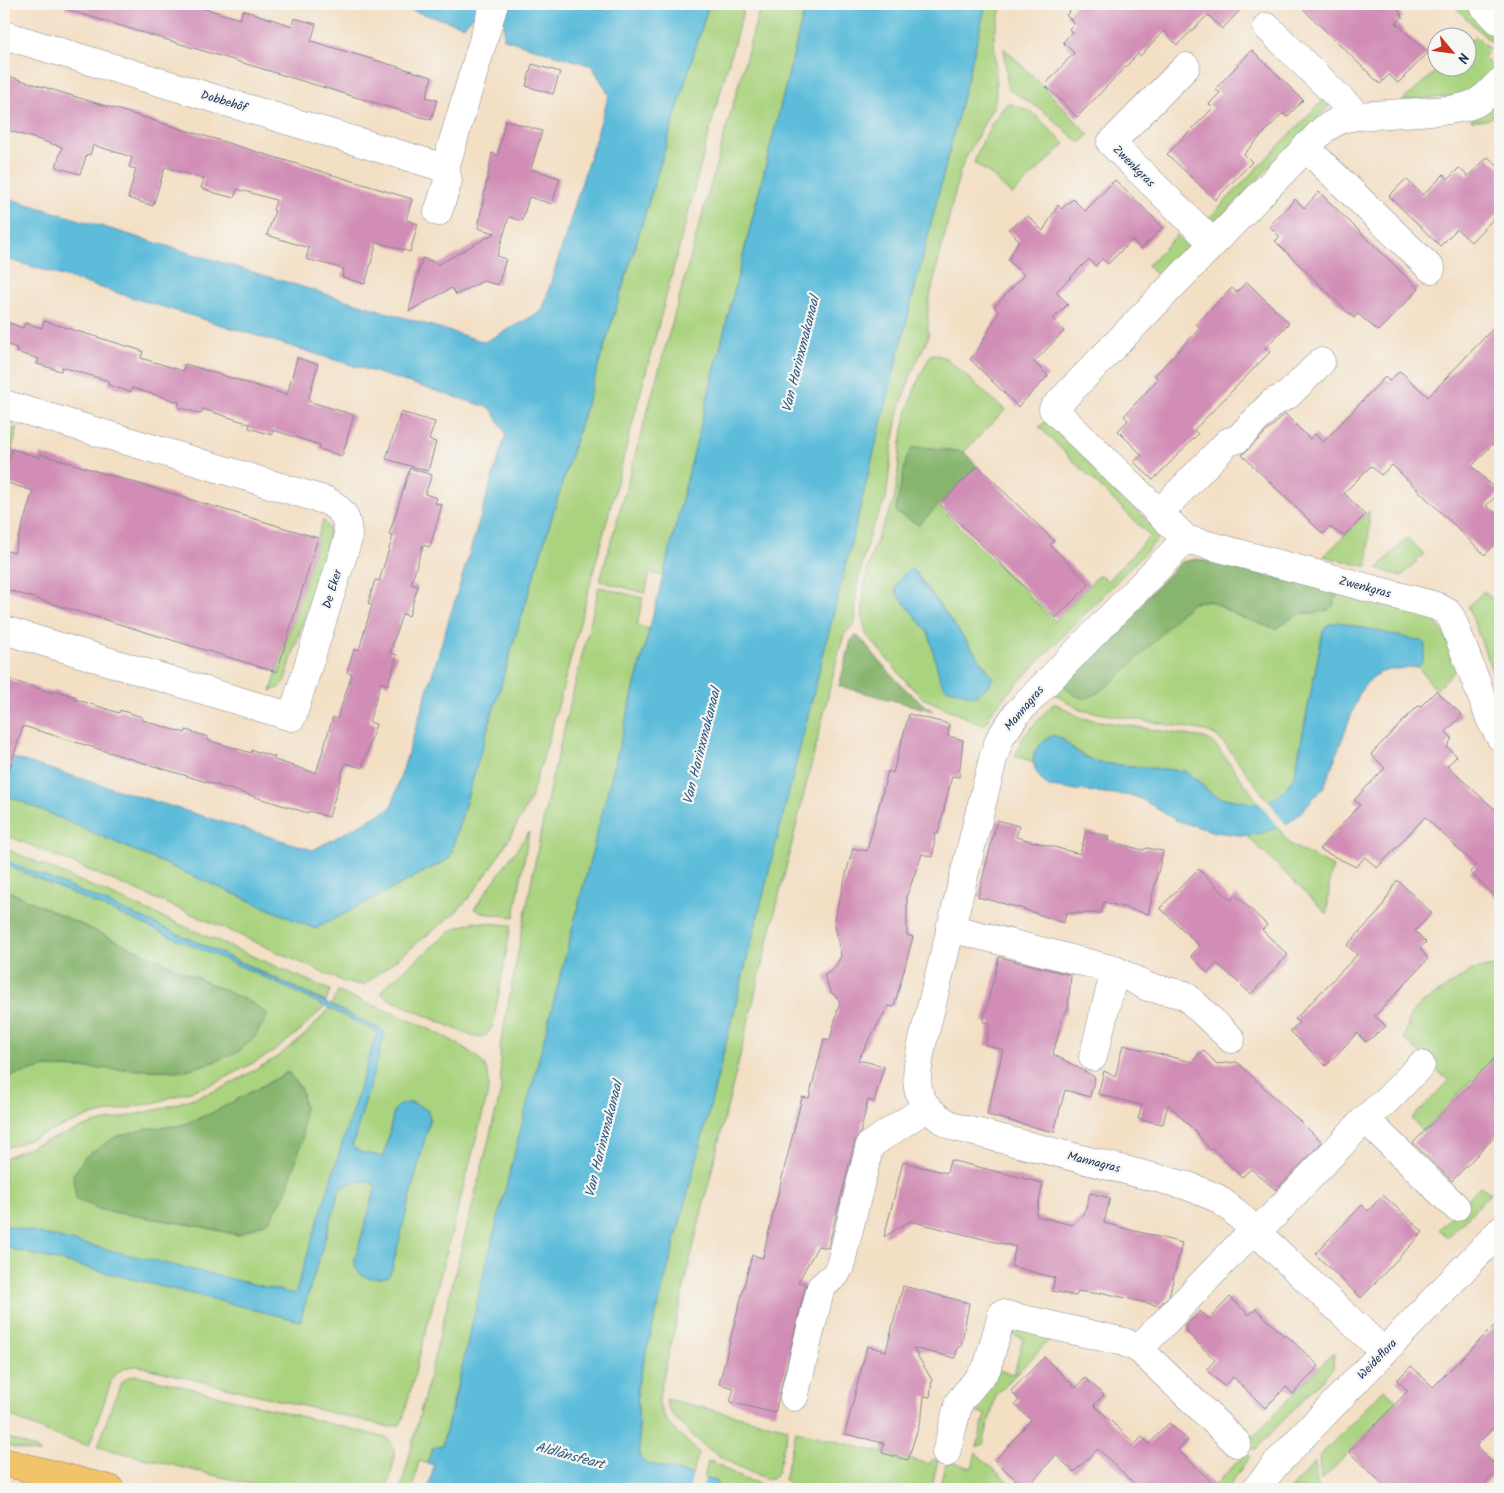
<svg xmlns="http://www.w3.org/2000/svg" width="1504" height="1493" font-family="Kalam,sans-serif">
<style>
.green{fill:#aad37f;stroke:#62816e;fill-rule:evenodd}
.forest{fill:#87b56e;stroke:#517266}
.water{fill:#5cbcda;stroke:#3c769c}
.pier{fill:#f3dfc4}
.building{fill:#d18db5}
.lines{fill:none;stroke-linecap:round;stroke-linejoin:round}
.minor-casing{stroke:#878791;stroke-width:29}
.major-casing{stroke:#878791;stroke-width:29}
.minor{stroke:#fff;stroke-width:28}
.major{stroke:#f1c36a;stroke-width:28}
.labels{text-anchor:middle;stroke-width:4.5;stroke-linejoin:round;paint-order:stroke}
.street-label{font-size:12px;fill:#1b2f5e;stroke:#f6f6f2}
.water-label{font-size:14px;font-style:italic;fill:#2e5983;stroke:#f6f6f2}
</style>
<rect width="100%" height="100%" fill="#f6f6f2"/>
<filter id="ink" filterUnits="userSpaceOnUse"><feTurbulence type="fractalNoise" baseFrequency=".02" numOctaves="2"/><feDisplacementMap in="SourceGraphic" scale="10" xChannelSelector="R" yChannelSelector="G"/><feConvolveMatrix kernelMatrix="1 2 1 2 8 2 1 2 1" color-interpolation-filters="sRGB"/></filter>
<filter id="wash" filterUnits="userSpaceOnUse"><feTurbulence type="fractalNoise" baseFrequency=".0096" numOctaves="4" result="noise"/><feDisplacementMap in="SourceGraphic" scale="20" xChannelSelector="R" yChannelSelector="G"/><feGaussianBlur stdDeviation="1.12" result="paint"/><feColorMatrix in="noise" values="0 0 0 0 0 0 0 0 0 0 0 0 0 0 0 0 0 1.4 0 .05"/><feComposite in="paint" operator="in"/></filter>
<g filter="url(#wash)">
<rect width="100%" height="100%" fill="#f3dfc4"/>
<!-- green -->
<g class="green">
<path d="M709,4H745L713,118L558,706L541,765L529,802L510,837L491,868L468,899L454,914L364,985L346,983L224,928L4,834V794L315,929L449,859C533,573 623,289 709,4Z"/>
<path d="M761,4H806L663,576L650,573L645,593L600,581Z"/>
<path d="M986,4H1002L994,36L996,77V94L994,105L964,161L960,171L928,305V338L912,372L900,407L892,448L886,499L870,532L866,548L857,586L855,623L844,635L838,655L696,1235L659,1396C658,1422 683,1435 699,1453L692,1475L643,1462L640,1458L637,1387L708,1115Z"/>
<path d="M1452,4H1465L1500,38V51Z"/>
<path d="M1476,36L1489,49L1483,57L1495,69L1478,87L1463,95L1402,101L1440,68H1466L1467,44Z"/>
<path d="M1004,48L1037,80L1089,135L1080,143L1042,110L1008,89Z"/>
<path d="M1500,98V112L1487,120H1472L1471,118Z"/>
<path d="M1324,99L1330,105L1212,226L1207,220Z"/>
<path d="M1008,103L1032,112L1065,144L1012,195L989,173L974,163C980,145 994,115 1008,103Z"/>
<path d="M1177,235L1184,242L1190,237L1196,243L1161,279L1147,266Z"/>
<path d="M933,354L946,358L1005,410L964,452L922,447L912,449L907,457L897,507L919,525L937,505L1055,621L1100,574L1107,581L1150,536L1039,427L1043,423L1048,422L1156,529L1158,539L1006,695L992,712L984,726L923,698L910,686L866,634C857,606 868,561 879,534C883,523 890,513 893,503C898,486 898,467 900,450C904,417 914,385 930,356ZM905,572L916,573L993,677L934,652L929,634L895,591L898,582Z"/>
<path d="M18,427L4,476C4,461 0,431 18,427Z"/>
<path d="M1369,511L1368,567L1324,556Z"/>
<path d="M323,520L329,528V537L285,680L281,687L271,691Z"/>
<path d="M1407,538L1424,554L1402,576L1377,569Z"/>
<path d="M599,587L643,598L637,625L649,629L442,1446L432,1449L427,1463L419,1461L412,1489H401L501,1091L500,1047L541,831L551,782Z"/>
<path d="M1484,591L1500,606V692L1468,606Z"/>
<path d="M1338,592L1426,616C1446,627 1450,648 1458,668L1436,690L1418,667L1421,664L1425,651L1323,631L1295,774L1286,790L1269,802L1224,743L1215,735L1206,731L1080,710L1053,693L1062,683L1181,613C1206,589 1214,606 1239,616C1251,621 1272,621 1285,623L1296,614L1317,613Z"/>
<path d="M1054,703L1082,718L1204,738L1211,741L1218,748L1259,803H1250L1214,796L1197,780L1183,771L1100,763C1084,757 1072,748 1060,737L1034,753L1033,762L1015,756L1023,737Z"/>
<path d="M1278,828L1291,845L1333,867L1330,877L1327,914L1247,836Z"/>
<path d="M529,832L514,917L482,913L474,909Z"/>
<path d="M4,848L330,990L326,1002C221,951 112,905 4,860Z"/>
<path d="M4,864C111,909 219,955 325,1006L301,1030L273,1052L218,1082L157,1102L90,1116L4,1149V1079L7,1077L47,1067L183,1071L214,1062L268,1015L254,1004L4,889Z"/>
<path d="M473,922L511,925L493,1025C488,1035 485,1038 474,1037L386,998L382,994L383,989L389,983L452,930Z"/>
<path d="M1500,965V1053L1497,1057L1495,1056L1423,1131L1411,1119L1449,1081L1404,1039L1410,1016L1414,1010L1423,1003L1472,970Z"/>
<path d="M338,992C369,1004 471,1040 485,1067C491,1076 488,1087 487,1097L403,1419L400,1425L390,1427L138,1366C126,1366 120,1369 112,1379L89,1446L46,1432L4,1413V1247L300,1321L340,1189C353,1181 363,1177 376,1186L355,1259V1267L388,1277L392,1269L430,1117L427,1110L412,1102L394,1111L384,1157L363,1153L352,1147L385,1032L331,1005Z"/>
<path d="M330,1008L377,1032L295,1295L4,1225V1158L37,1144L93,1124L160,1109L221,1089L276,1058L305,1035ZM288,1072L301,1089L304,1107L238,1235L198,1226L101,1210L146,1129L182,1125L214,1112Z"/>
<path d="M1480,1186L1491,1193L1448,1237L1439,1229Z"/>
<path d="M1014,1328L1053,1336L996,1395L983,1444L977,1447L985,1414L966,1409L997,1370L1014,1374L1023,1338L1007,1333Z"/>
<path d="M1334,1352L1333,1368L1255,1450L1247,1443Z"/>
<path d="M137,1375L387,1438C402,1448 390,1475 387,1489H271L98,1447L114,1399H115C120,1386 122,1376 137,1375Z"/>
<path d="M1384,1389L1398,1401L1321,1481L1319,1457Z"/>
<path d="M666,1399L788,1428L777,1474L772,1479H768C734,1467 704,1450 679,1422C673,1415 666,1409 666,1399Z"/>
<path d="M796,1431L910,1460V1459L930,1464L932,1459L938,1460L931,1489H809L790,1484L784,1480Z"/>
<path d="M4,1436L38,1450L40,1454L4,1445Z"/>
<path d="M976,1453L1016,1489H939L945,1466L948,1462L972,1468Z"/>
<path d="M1246,1453L1250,1456L1227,1489H1211Z"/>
<path d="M708,1462H713L744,1479L776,1489H716L718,1482L704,1478Z"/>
<path d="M1315,1462L1317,1484L1322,1489H1290Z"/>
</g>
<!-- forest -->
<g class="forest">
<path d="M922,447L964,452L977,466L919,525L897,513L896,507L907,457L912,448Z"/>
<path d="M1197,559L1338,592C1332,620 1319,608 1299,614C1291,616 1283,625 1276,629L1240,617L1208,600L1190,603C1172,621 1104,701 1083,698C1073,697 1068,689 1062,683L1181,562Z"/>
<path d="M857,636L864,642C885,668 905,693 933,711L839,686L851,641L854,637Z"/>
<path d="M4,889L254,1004L268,1015L255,1037L238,1052L214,1062L183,1071L47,1067L7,1077L4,1079Z"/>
<path d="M288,1072L301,1089L304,1107L302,1142L285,1195L269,1221L238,1235L198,1226L101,1210L76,1199L73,1175L85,1157L115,1137L146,1129L182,1125L214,1112Z"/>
</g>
<!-- water -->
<g class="water">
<path d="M389,4H588L609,10L621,4H709C623,289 533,573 449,859L315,929L4,794V755L313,850L391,808L506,434L491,408L4,258V197L485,342L542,311L609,95L592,66L504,39V23L475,14L464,26Z"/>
<path d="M806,4H986L708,1115L637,1387L640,1458L644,1462L718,1482L716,1489H428L434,1465L427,1463L432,1449L442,1445L453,1406L484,1272L663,576Z"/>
<path d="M912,569L993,677L989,685L979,693L973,696L946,688L940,680L929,634L895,591C898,582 903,571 912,569Z"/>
<path d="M1338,622L1421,641L1425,644C1425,652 1424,662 1418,667C1390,670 1377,667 1360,692L1324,787L1298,815L1286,825L1262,833L1247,836L1215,832L1175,820L1143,800L1133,796L1049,787C1028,769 1027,749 1053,735C1063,738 1069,746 1077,752C1084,757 1091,760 1100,763L1183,771C1195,776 1202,787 1213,794C1218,798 1228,799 1235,800C1266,807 1279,802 1295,774L1323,631L1327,625Z"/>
<path d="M4,860C134,912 260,970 385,1032L352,1147L363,1153L384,1157L394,1111C402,1098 416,1103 427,1110L430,1118L392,1269L388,1277C372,1280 355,1280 355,1259L376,1186C363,1177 353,1181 340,1189L300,1321L4,1247V1225L295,1294L377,1032L267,978L4,864Z"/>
</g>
<!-- pier -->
<g class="pier">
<path d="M1267,799L1286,825L1288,827L1280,830L1257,800Z"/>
<path d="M693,1474L705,1477L702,1489H689Z"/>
</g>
<g id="blocks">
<!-- building -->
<g class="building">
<path d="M66,4H189L240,19L243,10L292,26L294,18L316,24L311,41L432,77L426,97L437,100L431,120L65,9Z"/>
<path d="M1077,4H1246L1222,29L1208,15L1177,45L1164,31L1140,56L1138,54L1077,117L1045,85L1074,53L1063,42L1072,32L1069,29L1074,23L1066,15Z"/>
<path d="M1298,4H1395L1403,17L1396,23L1428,53L1398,83L1389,75L1380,84Z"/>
<path d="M1252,50L1303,100L1287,117L1283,113L1244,154L1252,162L1215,200L1167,154L1213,108L1209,104L1220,93L1215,89Z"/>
<path d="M532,64L560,72L553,94L526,86Z"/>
<path d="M4,75L412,199L406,220L418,224L410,252L377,242L365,284L342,277L344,269L306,259L309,248L267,235L275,211L273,210L276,200L237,189L234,198L215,193L201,188L204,179L165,167L153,206L128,198L136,169L129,167L132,157L93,145L90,155L87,154L80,174L56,167L62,147L4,129Z"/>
<path d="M505,120L542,131L531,169L560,178L552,204L529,197L522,221L509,217L497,256L506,259L498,285L483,281L456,295L452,288L409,311L422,258L439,264L495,233L478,228L492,153L498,155Z"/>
<path d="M1488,157L1500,168V212L1471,242L1457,229L1440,246L1389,196L1406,179L1423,195L1444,174L1448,179L1459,168L1468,176Z"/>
<path d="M1115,180L1163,227L1141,249L1132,240L1108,264L1102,259L1095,266L1089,259L1056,292L1068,304L1053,319L1064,331L1034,362L1048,376L1018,407L970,359L977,351L999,312L994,307L1024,275L1008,260L1019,240L1008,229L1028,216L1043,231L1058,205L1061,209L1073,199L1085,211Z"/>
<path d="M1319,192L1419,289L1378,331L1358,314L1354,318L1328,293L1275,241L1280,237L1269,226L1295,199L1304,208Z"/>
<path d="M1247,282L1289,323L1265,348L1270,352L1194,430L1198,434L1153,480L1134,462L1142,455L1118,431L1128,420L1124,416L1158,379L1155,375L1200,328L1196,324L1232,288L1236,292Z"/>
<path d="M4,321L23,328L25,323L42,328L44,321L143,351L141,358L183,371L185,364L287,395L297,358L318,364L308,401L354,415L342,456L319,449L320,445L273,430L272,435L249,428L250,424L203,409L201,414L178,407L179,402L132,388L131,392L108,385L109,381L62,367L61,371L37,364L39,359L16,352L17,348L4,344Z"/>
<path d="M1500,321V436L1472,466L1499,493L1486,506L1500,516V539L1485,555L1392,465L1381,475L1371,466L1344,493L1365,515L1344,536L1329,527L1323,534L1242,455L1285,414L1310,439L1315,434L1323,442L1385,377L1389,381L1400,371L1428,397Z"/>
<path d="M401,412L435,422L429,440L436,442L428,471L386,459Z"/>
<path d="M12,449L40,458V454L318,538L277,672L4,589V550L14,553L33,491L4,482V476Z"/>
<path d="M978,466L1054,541L1050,545L1090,584L1056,618L940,504Z"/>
<path d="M410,468L432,475L425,494L437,498L435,503L442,505L430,547L423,545L411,584L418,586L409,616L402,614L390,653L397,655L388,685L381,682L369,722L376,724L362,768L345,763L329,817L309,811L308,813L23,726L9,771L4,770V678L53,693L54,690L76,697L75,699L119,713L120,710L142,717V720L185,733L186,730L208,737V740L251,753L252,750L275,757L274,760L316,773L333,717L337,719L352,674L347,672L354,649L359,650L372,605L368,603L375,580L379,581L393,536L389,535Z"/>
<path d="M1436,691L1462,715L1446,732L1452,738L1447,747L1457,756L1447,766L1500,814V901L1470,872L1476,866L1425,817L1377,868L1365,857L1356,867L1319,849L1360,805L1354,800L1385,768L1371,754L1418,706L1420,707Z"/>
<path d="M909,714L949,724L948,736L963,740L959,777L952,776L938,834L935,832L933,857L922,854L906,898H907V935L913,937L894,1007L888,1006L858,1060L884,1066L874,1102L868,1100L860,1134L855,1141L828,1248L818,1246L798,1282L806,1284L775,1413L730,1402L734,1388L719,1384L752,1255L763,1258L765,1247L802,1097L809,1098L824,1039L830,1040L840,1001L831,992L824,976L835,968L841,956L834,920L853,848L867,851L888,771L893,773Z"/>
<path d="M997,820L1019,826L1016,837L1080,854L1086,831L1109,836L1108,841L1143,850L1147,848L1163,851L1148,914L1104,902L1101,913H1066L1064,923L1020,908L978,897Z"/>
<path d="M1198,869L1231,900L1236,895L1267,925L1262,930L1288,955L1251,994L1217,963L1208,973L1191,956L1200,946L1160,908Z"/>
<path d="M1397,880L1432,913L1415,931L1426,942L1420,948L1428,959L1375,1016L1386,1026L1366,1042L1357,1033L1326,1066L1290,1031L1299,1023L1295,1019L1357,955L1347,945L1379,912Z"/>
<path d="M999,957L1071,975L1068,1009L1063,1016L1053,1054L1095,1077L1090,1097L1065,1090L1054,1132L987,1115L1003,1050L985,1045L990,1023L983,1022Z"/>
<path d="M1123,1045L1192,1062L1203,1050L1217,1064L1237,1062L1322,1142L1276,1190L1251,1169L1242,1177L1212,1148L1210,1150L1196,1132L1168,1104L1163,1124L1138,1119L1142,1105L1098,1094L1104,1071L1115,1077Z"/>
<path d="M1500,1053V1131L1452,1181L1413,1143Z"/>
<path d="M950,1160L1043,1183L1036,1216L1072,1225L1084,1214L1090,1193L1110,1198L1104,1223L1182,1243L1169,1296L1159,1306L1100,1292V1294L1078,1291L1076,1296L1052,1291L1055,1278L1011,1266L1016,1247L910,1221L884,1237L903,1162L947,1173Z"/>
<path d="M1383,1195L1423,1232L1361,1298L1315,1254L1362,1205L1368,1211Z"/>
<path d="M903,1286L969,1303L961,1347H958L955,1358L913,1348L932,1380L930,1397L924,1396L922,1415L908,1460L882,1453L884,1443L845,1434L867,1346L886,1351Z"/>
<path d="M1230,1297L1249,1315L1256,1309L1285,1337L1286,1335L1319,1366L1293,1394L1286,1387L1265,1408L1233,1377L1224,1386L1206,1370L1215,1360L1187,1332V1324L1200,1311L1209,1319Z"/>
<path d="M1500,1320V1421L1476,1446L1499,1469L1480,1489H1388L1349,1452L1408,1391L1397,1380L1411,1366L1433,1387Z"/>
<path d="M1044,1357L1076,1388L1085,1378L1104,1395L1094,1405L1135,1444L1142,1437L1149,1444L1169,1423L1188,1440L1178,1450L1219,1489H1140L1098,1449L1074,1472L1056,1455L1026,1489L995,1461L1031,1420L1015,1405L1019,1400L1011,1391Z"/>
</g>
</g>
</g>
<g filter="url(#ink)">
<use href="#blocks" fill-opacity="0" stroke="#878791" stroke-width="1"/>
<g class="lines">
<defs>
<g id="minor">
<path d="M1482,4L1500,22"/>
<path d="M1267,27L1358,116"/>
<path d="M4,35L445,168L494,4"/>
<path d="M1186,67L1111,143L1213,243"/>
<path d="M1500,82L1486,96L1476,103L1465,107L1449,110L1358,116L1341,119L1324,129L1053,409L1186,539L1436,606L1447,612L1452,619L1491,721L1500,737"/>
<path d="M1305,147L1431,269"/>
<path d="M438,212L448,181L445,168"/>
<path d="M4,404L327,501C345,511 348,519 348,539L292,717L4,630"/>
<path d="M1159,513L1228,442L1238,439L1272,403L1288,395L1321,362"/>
<path d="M1186,539L1017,713L1000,738L994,755L923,1040C913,1082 911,1106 955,1127L1188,1186L1217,1198L1234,1211L1384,1352"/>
<path d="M950,928L1115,970L1148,987L1185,995L1231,1039"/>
<path d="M1093,1057L1115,970"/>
<path d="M1365,1119L1456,1207"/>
<path d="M1139,1349L1241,1243L1272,1217L1365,1119L1385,1102L1421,1065"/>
<path d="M794,1397L821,1287L836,1274L840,1266L870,1145L926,1108"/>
<path d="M946,1453L959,1402L987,1368L1002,1314L1124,1342L1139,1349L1237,1443"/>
<path d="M1256,1489L1276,1464L1500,1231"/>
</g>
<path id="major" d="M4,1462L110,1489"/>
</defs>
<!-- minor casing -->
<use href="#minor" class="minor-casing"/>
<!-- major casing -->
<use href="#major" class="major-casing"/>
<!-- minor -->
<use href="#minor" class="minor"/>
<!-- major -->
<use href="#major" class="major"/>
</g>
</g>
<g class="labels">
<!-- street labels -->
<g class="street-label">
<text transform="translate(224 101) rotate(17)" y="4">Dobbehôf</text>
<text transform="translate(1134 166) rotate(45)" y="4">Zwenkgras</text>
<text transform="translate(1365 587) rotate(15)" y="4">Zwenkgras</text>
<text transform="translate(332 589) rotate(-73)" y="4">De Eker</text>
<text transform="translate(1024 708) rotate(-50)" y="4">Mannagras</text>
<text transform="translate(1094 1162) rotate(14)" y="4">Mannagras</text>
<text transform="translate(1377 1359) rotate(-46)" y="4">Weideflora</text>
</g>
<!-- water labels -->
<g class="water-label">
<text transform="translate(800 354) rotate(-76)" y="5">Van Harinxmakanaal</text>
<text transform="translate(701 746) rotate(-76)" y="5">Van Harinxmakanaal</text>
<text transform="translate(603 1139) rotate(-76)" y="5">Van Harinxmakanaal</text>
<text transform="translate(570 1455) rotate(15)" y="5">Aldlânsfeart</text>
</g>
</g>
<!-- margin -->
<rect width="1504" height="1493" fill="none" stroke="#f6f6f2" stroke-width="20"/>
<!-- north arrow -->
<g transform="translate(1452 52) rotate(119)"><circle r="24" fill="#f6f6f2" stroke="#9ea6b7"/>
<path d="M0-4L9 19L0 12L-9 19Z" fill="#c8321e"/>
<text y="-8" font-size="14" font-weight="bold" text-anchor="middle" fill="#1b2f5e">N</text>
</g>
</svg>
